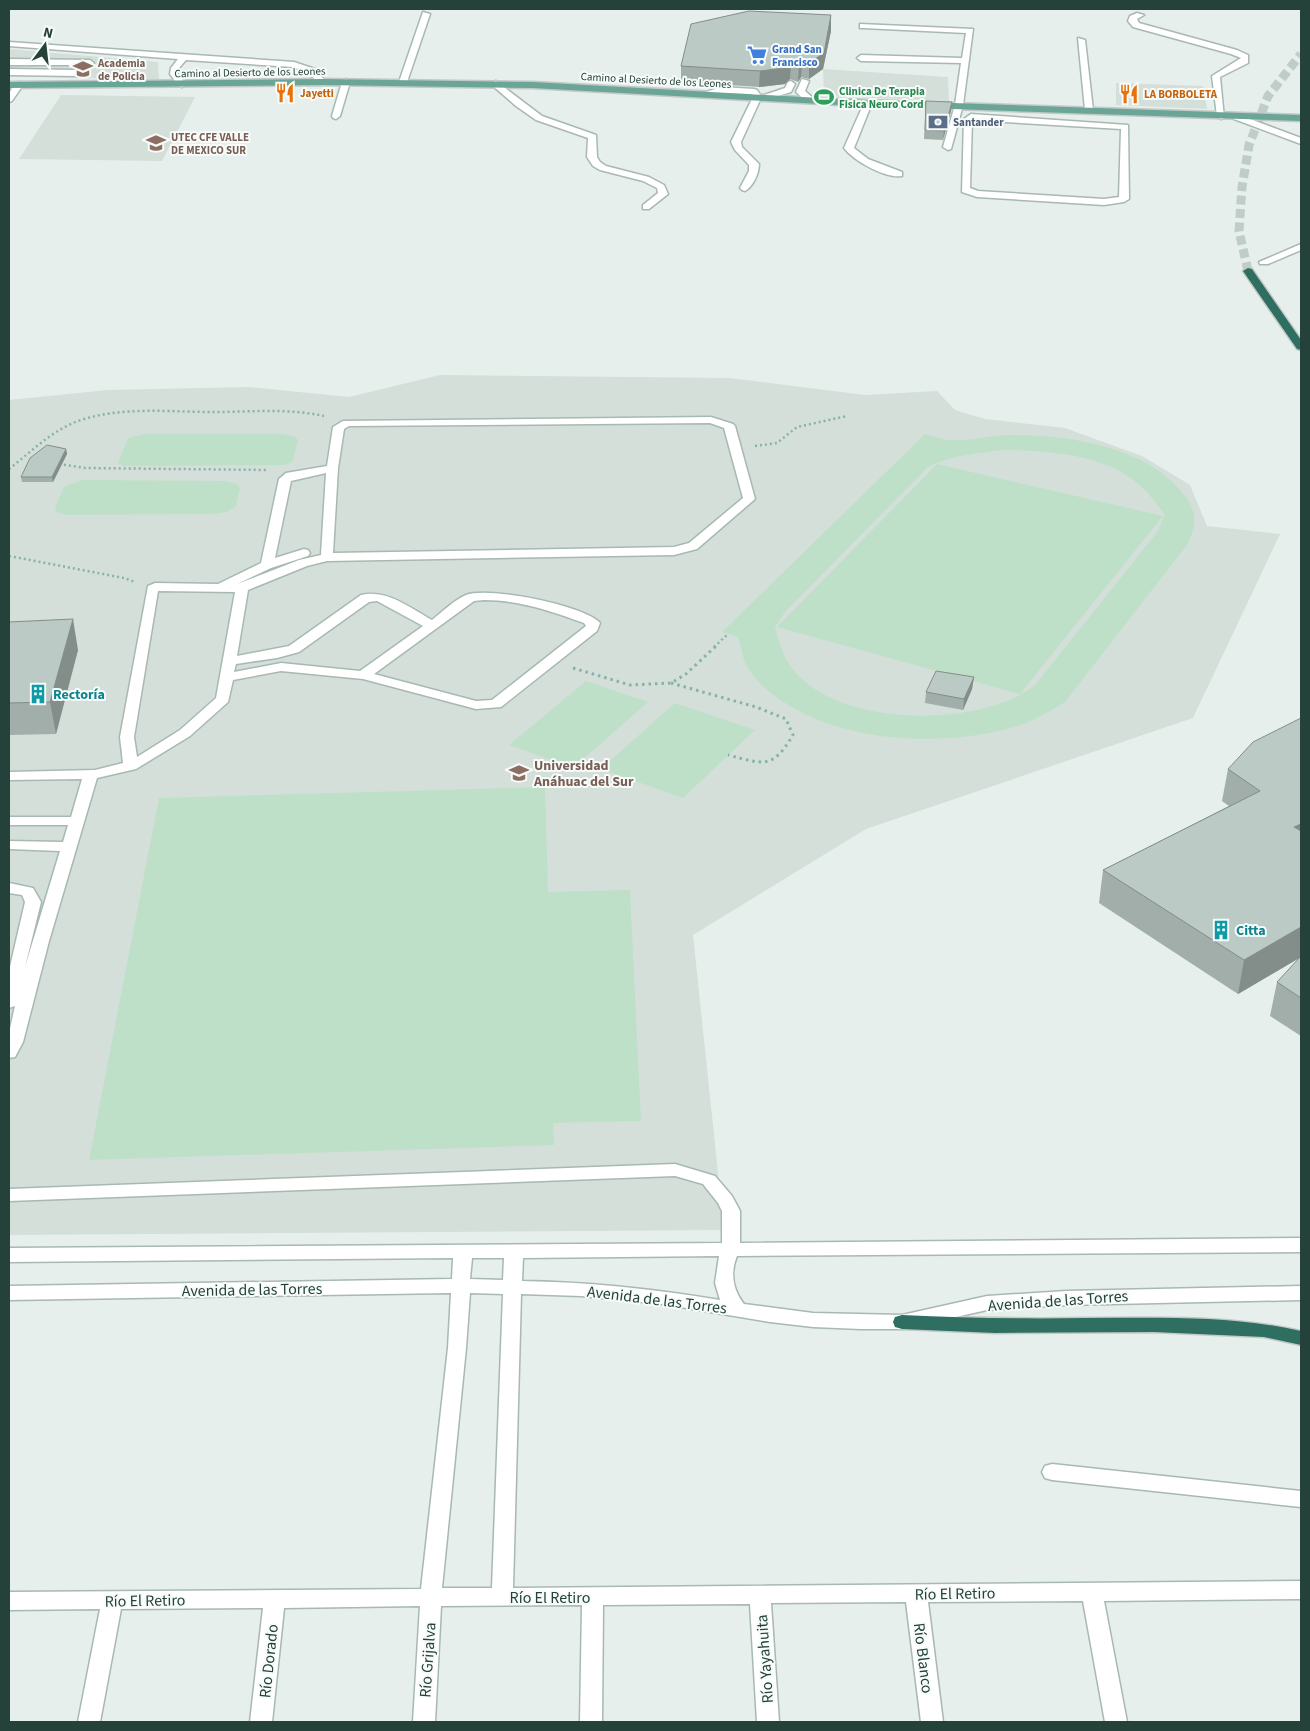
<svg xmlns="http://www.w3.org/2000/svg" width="1310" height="1731" font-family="'Source Sans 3',sans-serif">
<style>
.built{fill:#d4dfda}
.green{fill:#bfe0c8;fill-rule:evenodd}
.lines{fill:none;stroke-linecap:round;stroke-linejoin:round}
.highway-tunnel{stroke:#bfccc8;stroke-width:9;stroke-dasharray:9 4.5;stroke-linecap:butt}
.minor-casing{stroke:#a8b8b2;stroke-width:3}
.major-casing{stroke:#c2cac8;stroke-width:3}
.highway-casing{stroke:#c2cac8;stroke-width:3}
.path-far1{stroke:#86b3a5;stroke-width:2.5;stroke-dasharray:2 3;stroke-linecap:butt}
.path{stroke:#86b3a5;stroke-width:3;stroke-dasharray:2.5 4;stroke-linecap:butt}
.minor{fill:#fff;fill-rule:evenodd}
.major{fill:#6aa596;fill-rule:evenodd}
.highway{fill:#2f6f62;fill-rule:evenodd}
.wall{fill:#a1aea9}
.shaded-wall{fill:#838d89}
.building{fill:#bbcac4;stroke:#838d89}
.labels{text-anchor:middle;stroke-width:4;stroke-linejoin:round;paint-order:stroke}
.far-shop-label{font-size:11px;font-weight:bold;fill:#366cbe;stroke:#f7fbf9;text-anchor:start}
.far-education-label{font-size:11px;font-weight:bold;fill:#785e54;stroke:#f7fbf9;text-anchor:start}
.far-street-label{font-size:11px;fill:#24423a;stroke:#f7fbf9}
.far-leisure-label{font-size:11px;font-weight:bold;fill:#27864d;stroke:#f7fbf9;text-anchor:start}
.far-food-label{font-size:11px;font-weight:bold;fill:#c56008;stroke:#f7fbf9;text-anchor:start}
.far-service-label{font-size:11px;font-weight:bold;fill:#4e5e75;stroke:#f7fbf9;text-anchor:start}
.culture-label{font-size:14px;font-weight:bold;fill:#0d838f;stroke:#f7fbf9;text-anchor:start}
.education-label{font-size:14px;font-weight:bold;fill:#785e54;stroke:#f7fbf9;text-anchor:start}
.near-street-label{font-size:16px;fill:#24423a;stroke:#f7fbf9}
</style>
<rect width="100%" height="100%" fill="#e6efeb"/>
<!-- built -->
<g class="built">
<path d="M9,49L158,62L159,80L9,76Z"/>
<path d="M823,69L948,77L949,101L824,96Z"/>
<path d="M1116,83L1203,86L1207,109L1116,105Z"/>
<path d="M61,95L195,97L162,161L19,159Z"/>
<path d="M440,375L730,378L865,395L937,391L955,410L985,419L1065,428L1142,456L1190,485L1207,526L1280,534L1193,718L866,829L693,935L724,1230L9,1235V400L108,390L249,387L349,397Z"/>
</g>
<!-- green -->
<g class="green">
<path d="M145,434H282L294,436L298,440L293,461L285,465L123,466L118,463L128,438Z"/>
<path d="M925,434C933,436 942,440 951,440C967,442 990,435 1007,435C1062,434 1143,445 1180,490C1197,509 1198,523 1187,545L1065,702C1046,714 1028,724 1007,729C937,747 842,742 782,701C767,691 753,679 745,663C742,655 741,645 738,637L722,632ZM1004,450C1046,451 1104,454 1137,483C1147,491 1155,502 1163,512L1164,516L1158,531L1035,685C981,728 846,727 798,675C785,662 781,648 776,631L775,627L785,612L928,467C951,455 979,453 1004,450Z"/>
<path d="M937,464L1163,516L1020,694L777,627Z"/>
<path d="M82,480L225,481L237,484L240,488L236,506L227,512L214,514L65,515L57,512L55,507L64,487Z"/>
<path d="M586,681L648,702L573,768L509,745Z"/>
<path d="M675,703L755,730L683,798L601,769Z"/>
<path d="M545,787L548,892L630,890L641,1121L553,1123L554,1145L89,1160L159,798Z"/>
</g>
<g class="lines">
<!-- highway-tunnel -->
<path class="highway-tunnel" d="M1248,271L1239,231L1242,187L1249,145L1268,96L1301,54"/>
<defs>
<g id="minor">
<path d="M423,12L430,14L407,82L400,84L399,82Z"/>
<path d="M1137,13L1144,15L1137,19L1139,23L1237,50L1248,55V63L1220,77L1224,118L1221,119L1217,116L1212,76L1241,58L1231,54L1133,27L1128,21L1130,16Z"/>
<path d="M860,24L973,29L963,105L951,149L948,150L943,147L955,105L961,63L861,61L857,58L861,55L962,58L966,33L863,28H860Z"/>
<path d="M1078,38L1085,40L1093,110L1089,113L1085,110Z"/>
<path d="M9,42L294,62L315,69L326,82L319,84L309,73L293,67L186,60L179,68L178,74L186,84L182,87L179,86L170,74L171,68L178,59L9,46Z"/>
<path d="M9,59L90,60L94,63L85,73L77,76L9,75V69L76,70L83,65H9Z"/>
<path d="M346,79L350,82L340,116L336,119L333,118L332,116L342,82Z"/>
<path d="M802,79L809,81L805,91L813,98V102H807L796,92Z"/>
<path d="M496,81L542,116L596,135L597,157L600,162L606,166L649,177L664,185L668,194L649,209H643V205L658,193L657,188L643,181L600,170L593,166L587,157L588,138L536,120L516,106L493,86V82Z"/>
<path d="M791,81L795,84L791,92L765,100L761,98L741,142L742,147L759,164C759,173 753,187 745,191L742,190L740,188L749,171V165L735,150L731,142L753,97L751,94L721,93L704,97L700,94L721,87L754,89L757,90L761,96L785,88L788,82Z"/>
<path d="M19,82L23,85L12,101L9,102V93L16,83Z"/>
<path d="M868,100L872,103L854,148L868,159L902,172V176C886,179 854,161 844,148L864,103Z"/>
<path d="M971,114L1128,125L1129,199L1124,202L1104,205L977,197L962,192L964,119ZM972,120L1121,129L1119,197L1104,199L978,191L970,188Z"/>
<path d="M1237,114L1301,138V144L1234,119L1233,117Z"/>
<path d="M1301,244V250L1268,264H1260L1259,262Z"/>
<path d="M711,417L733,424L735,426L755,499L697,549L674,555L327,561L307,566L248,590L237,656L289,646L361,595C387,589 410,608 432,620C442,612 454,600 466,595C488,586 586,606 600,623L597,631L501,707L476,709L363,679L281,671L233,680L228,702L190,736L136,769L97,778L49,941L23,1042L15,1057L9,1058V1033L15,1006L9,1008V971L25,902L22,895L9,893V883L33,888L41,902L25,967L60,851L9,849V841L63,842L68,825H9V817H71L82,779L9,780V772L95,770L123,763L120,737L148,586L155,583L218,584L261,563L279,479L286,473L327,466L333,427L343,421ZM710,423L724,428L743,498L689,543L674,547L333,553L338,468L344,429L349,426ZM326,473L321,555L299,560L237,584L271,568L308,556L310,553L308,550L304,549L275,558L291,481ZM158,591L235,592L216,698L180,730L137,757L134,737ZM484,600C519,600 551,611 584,623L586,626L492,700L476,701L374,674L474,601ZM377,601L423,626L360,671L281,663L234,672L236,664L277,658L299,652L369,602Z"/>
<path d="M675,1164L715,1176L732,1196L740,1211V1243L1301,1238V1252L737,1256C730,1273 733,1290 744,1304L813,1313L902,1315L987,1296L1066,1291L1301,1286V1300L1066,1305L987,1310L902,1329H861L813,1327L770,1322L662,1304L581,1296L521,1294L513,1588L1301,1581V1599L1104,1601L1127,1722H1105L1083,1601L928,1602L943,1722H921L906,1602L771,1603L779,1722H757L750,1604L603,1605L602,1722H580L582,1605L441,1606L435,1722H413L420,1606L284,1608L272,1722H250L263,1608L121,1609L100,1722H78L100,1609L9,1610V1592L421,1589L448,1348L451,1293L9,1300V1286L452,1279L453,1258L9,1262V1248L722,1243V1211L718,1203L703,1184L675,1176L9,1201V1189ZM719,1256L715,1283L720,1300C654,1289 589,1282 522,1281L523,1258ZM472,1258H504L503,1280L470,1279ZM470,1293L503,1294L492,1588H442L466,1348Z"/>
<path d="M1052,1464L1301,1491V1507L1052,1480L1045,1478L1042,1472L1045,1466Z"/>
</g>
<path id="major" d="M322,79L533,82L838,99L1301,115V121L838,105L533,88L322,85L9,88V82Z"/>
<g id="highway">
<path d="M1248,268L1252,269L1301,340V350L1297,349L1243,271Z"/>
<path d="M902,1315C963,1318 1024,1319 1085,1318C1157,1318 1231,1315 1301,1331V1345L1264,1337L1154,1332L995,1333L902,1329L895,1327L893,1322L895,1317Z"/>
</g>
</defs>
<!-- minor casing -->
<use href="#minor" class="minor-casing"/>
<!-- major casing -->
<use href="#major" class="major-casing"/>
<!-- highway casing -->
<use href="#highway" class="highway-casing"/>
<!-- path-far1 -->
<g class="path-far1">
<path d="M755,446L777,443L797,427L847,416"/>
<path d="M59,464L85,468L268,470"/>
<path d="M9,469C31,452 51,431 78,421C121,406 169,412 214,412C251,412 287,408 324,416"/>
<path d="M9,556L124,578L135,582"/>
<path d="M714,647L728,634"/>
</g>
<!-- path -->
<g class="path">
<path d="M573,668L630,685L671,683L686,674L716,646"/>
<path d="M671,683L756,707L786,719L793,735C772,770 764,764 728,755"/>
</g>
<!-- minor -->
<use href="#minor" class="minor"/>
<!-- major -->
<use href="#major" class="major"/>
<!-- highway -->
<use href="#highway" class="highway"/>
</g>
<!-- wall -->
<g class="wall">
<path d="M831,31L823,69L809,79L801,77L798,82L790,79L785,84L759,87L681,82V66Z"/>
<path d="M926,101L951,111L943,140L924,139Z"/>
<path d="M66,449L67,454L53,482H22L21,477Z"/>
<path d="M9,622L78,650L56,734L9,735Z"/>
<path d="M974,677L972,689L963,710L925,703L926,692Z"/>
<path d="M1301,718V1036L1270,1016L1277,982L1301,957L1238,994L1099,903L1103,870L1229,806L1222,801L1228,769Z"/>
</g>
<!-- shaded-wall -->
<g class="shaded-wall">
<path d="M831,15V31L823,69L809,79V63Z"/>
<path d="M802,61L801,77L798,82L799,66Z"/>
<path d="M791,63L790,79L785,84L759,87L760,71Z"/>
<path d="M952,102L951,111L943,140L944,131Z"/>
<path d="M66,449L67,454L53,482L52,477Z"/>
<path d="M73,619L78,650L56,734L50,702Z"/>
<path d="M974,677L972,689L963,710L964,699Z"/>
<path d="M1301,824V853L1294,827Z"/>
<path d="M1301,927V957L1238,994L1244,960Z"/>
</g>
<!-- building -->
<g class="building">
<path d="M749,11L831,15L824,53L809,63L802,61L799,66L791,63L785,68L760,71L681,66L691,24Z"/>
<path d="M926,101L952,102L944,131L925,130Z"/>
<path d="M47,445L66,449L52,477H21L30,458Z"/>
<path d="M73,619L50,702L9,703V622Z"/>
<path d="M936,671L974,677L964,699L926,692Z"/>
<path d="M1301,718V824L1294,827L1301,831V927L1244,960L1103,870L1260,791L1228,769L1253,742Z"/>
<path d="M1301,956V998L1277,982Z"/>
</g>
<!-- icons -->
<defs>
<symbol id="supermarket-bare" viewBox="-9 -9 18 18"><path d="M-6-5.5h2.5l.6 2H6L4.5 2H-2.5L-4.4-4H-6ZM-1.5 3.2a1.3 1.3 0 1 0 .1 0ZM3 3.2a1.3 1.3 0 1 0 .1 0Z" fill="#3f7fe0" stroke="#f7fbf9" stroke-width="2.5" paint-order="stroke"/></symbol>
<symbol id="school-bare" viewBox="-9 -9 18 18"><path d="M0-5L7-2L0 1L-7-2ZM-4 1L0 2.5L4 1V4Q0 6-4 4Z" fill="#8d6e63" stroke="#f7fbf9" stroke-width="2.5" paint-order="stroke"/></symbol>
<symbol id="restaurant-bare" viewBox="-9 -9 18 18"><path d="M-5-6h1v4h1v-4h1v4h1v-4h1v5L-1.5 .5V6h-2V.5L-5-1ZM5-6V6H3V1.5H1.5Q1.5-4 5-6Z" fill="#e8710a" stroke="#f7fbf9" stroke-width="2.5" paint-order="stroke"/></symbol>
<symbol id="stadium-bare" viewBox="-9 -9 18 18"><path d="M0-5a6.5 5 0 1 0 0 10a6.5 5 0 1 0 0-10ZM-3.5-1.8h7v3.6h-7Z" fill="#2e9e5b" stroke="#f7fbf9" stroke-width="2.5" paint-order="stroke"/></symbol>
<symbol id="bank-bare" viewBox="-9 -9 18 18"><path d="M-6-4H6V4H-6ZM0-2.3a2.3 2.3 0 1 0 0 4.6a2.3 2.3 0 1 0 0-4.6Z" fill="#5c6f8a" stroke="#f7fbf9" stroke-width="2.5" paint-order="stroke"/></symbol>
<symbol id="building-bare" viewBox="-9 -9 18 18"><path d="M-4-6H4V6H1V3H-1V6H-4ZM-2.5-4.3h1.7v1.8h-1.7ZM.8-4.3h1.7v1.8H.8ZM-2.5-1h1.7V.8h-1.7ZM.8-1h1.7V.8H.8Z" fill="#0f9aa8" stroke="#f7fbf9" stroke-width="2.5" paint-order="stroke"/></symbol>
<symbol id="university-bare" viewBox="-9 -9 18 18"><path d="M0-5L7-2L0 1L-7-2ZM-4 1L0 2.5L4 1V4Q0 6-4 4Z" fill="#8d6e63" stroke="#f7fbf9" stroke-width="2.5" paint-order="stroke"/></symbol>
</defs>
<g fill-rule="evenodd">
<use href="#supermarket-bare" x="743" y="41" width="28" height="28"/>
<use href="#school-bare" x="69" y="55" width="28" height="28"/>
<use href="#restaurant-bare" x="271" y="79" width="28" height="28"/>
<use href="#restaurant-bare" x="1115" y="80" width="28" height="28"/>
<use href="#stadium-bare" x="810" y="83" width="28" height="28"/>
<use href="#bank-bare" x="924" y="108" width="28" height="28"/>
<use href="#school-bare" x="142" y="129" width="28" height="28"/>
<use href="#building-bare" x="24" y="680" width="28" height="28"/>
<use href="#university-bare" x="505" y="759" width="28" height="28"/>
<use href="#building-bare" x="1207" y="916" width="28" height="28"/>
</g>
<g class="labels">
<!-- far-shop labels -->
<g class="far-shop-label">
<text x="772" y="53">Grand San<tspan x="772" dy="13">Francisco</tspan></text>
</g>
<!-- far-education labels -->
<g class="far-education-label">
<text x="98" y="67">Academia<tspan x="98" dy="13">de Policia</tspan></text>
<text x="171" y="141">UTEC CFE VALLE<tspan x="171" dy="13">DE MEXICO SUR</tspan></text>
</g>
<!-- far-street labels -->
<g class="far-street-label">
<text transform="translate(250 72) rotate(-1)" y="4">Camino al Desierto de los Leones</text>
<text transform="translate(656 80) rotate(3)" y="4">Camino al Desierto de los Leones</text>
</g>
<!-- far-leisure labels -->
<g class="far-leisure-label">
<text x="839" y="95">Clinica De Terapia<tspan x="839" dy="13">Fisica Neuro Cord</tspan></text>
</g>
<!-- far-food labels -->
<g class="far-food-label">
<text x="300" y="97">Jayetti</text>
<text x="1144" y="98">LA BORBOLETA</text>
</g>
<!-- far-service labels -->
<g class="far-service-label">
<text x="953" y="126">Santander</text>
</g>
<!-- culture labels -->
<g class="culture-label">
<text x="53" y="699">Rectoría</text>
<text x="1236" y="935">Citta</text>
</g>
<!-- education labels -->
<g class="education-label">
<text x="534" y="770">Universidad<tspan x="534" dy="16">Anáhuac del Sur</tspan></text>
</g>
<!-- near-street labels -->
<g class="near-street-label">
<text transform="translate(252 1289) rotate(-1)" y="6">Avenida de las Torres</text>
<text transform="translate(657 1299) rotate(7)" y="6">Avenida de las Torres</text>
<text transform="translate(1058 1300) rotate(-4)" y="6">Avenida de las Torres</text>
<text transform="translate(955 1593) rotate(-1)" y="6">Río El Retiro</text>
<text x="550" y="1603">Río El Retiro</text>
<text transform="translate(145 1600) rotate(-1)" y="6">Río El Retiro</text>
<text transform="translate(924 1658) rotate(83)" y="6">Río Blanco</text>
<text transform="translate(764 1659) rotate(-94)" y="6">Río Yayahuita</text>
<text transform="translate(427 1660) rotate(-86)" y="6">Río Grijalva</text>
<text transform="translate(268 1661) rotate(-84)" y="6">Río Dorado</text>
</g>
</g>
<!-- border -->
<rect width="1310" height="1731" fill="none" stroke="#24423a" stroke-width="20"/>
<!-- north arrow -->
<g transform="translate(45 45) rotate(15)" stroke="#f7fbf9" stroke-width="4" paint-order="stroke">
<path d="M0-4L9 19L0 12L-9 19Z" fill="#24423a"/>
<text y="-8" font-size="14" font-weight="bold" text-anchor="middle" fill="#24423a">N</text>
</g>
</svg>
